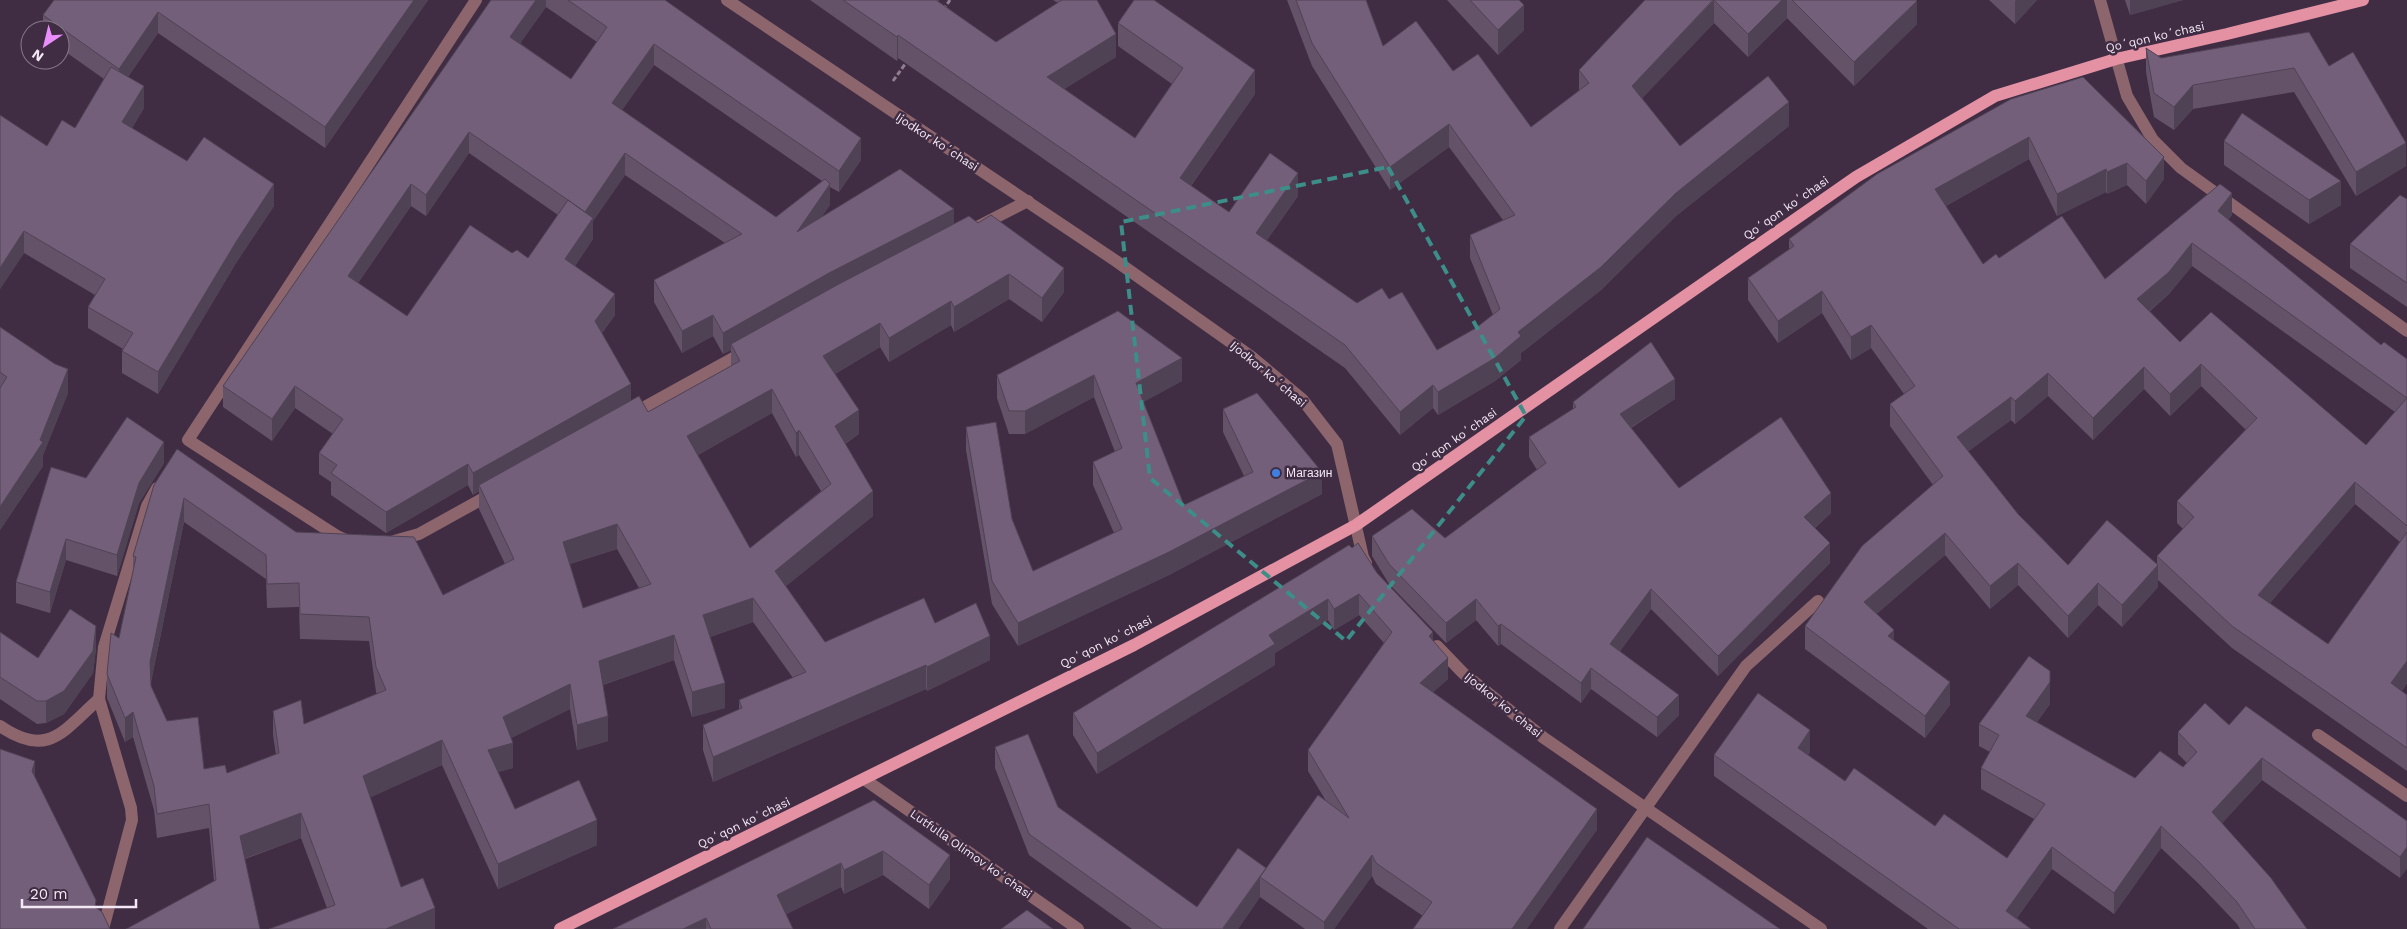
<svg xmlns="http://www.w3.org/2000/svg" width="2407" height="929" font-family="'Work Sans',sans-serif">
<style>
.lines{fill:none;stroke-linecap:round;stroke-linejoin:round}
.path{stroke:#8e7e91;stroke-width:3;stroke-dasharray:5 2.5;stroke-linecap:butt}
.minor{stroke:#8d656d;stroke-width:12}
.major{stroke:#e391a3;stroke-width:12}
.wall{fill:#635268;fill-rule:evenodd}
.shaded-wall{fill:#504255}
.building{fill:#735f79;stroke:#504255;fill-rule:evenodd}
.marked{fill:none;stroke:#3d8d89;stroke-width:4;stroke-dasharray:10 6;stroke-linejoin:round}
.shop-dot{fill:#3f7fe0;stroke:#402d44;stroke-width:2}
.labels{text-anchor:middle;stroke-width:5;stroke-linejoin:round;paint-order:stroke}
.street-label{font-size:12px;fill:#f4e8f6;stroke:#402d44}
.poi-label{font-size:12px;fill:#f4e8f6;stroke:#402d44;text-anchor:start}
</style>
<rect width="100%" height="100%" fill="#402d44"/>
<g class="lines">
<!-- path -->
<g class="path">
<path d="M943,10L950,0"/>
<path d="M893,81L908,60"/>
</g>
<!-- minor -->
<g class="minor">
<path d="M727,0L1116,261L1253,358L1302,399L1337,444L1363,557L1366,563"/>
<path d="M2100,0L2127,96L2153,140L2181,168L2407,331"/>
<path d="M979,226L1028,201"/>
<path d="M632,414L746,351"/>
<path d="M348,541L337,536L188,440L476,0"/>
<path d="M394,541L419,534L493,493"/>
<path d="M1437,646L1463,673L1544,738L1821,929"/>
<path d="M0,726C48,759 63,731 99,699"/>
<path d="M2318,735L2407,796"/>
<path d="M864,779L1078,929"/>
<path d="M103,929L132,820L131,808L99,699L104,647L147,506L157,488"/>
<path d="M1560,929L1746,666L1818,601"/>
</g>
<!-- major -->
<path class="major" d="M560,929L1134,645L1356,525L1856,177L1995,96L2116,59L2227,34L2363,0"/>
</g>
<!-- wall -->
<g class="wall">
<path d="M428,0L325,148L158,33L128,77L144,108L132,128L187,161L274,206L236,263L158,394L122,373V351L123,349L88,328V307L95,295L24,253L0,289V115L47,146L75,128L104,79L60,48V30H43V15Z"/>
<path d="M491,0H665L861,160L839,192L830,187V205L822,216L954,224L1064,292L1042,322L1009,299L954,332L951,325L889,362L880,347L835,374L859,434L845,444L873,516L786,586L825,642L935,623L990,660L927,691L926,689L713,782L703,750V725L739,710V700L793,678L753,622L710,637L725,708L692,717L674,660L603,685L608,741L577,750L570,709L511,738L513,768L498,772L515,809L597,845L498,889L442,765L370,797L401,887L435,929L327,908L301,838L245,859L214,881L209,828L157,838L154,810L133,737L125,742L107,698V674L119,638L133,572V556L154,485L296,532L443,595L505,564L479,509V491L473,495L468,485L386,533L331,495V482L319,474V453L333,434L295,408L272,441L223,407V386ZM546,7L597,42L571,79L520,43ZM654,65L822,181L776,217L622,110ZM469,153L558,215L528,258L512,253L407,316L358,283L411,206L426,216ZM625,175L725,243L654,280V302L682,353L713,336L723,354L731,350V367L648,412L631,400L602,333L615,315L575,266L593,239V221ZM772,413L796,457L799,455L821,491L750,548L698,455ZM184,522L266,579L267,608L299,607L300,639L369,641L376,692L377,694L304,724L273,711V735L276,755L227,773L204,769L167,721L151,686V682ZM617,549L639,588L583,608L570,564Z"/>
<path d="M810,0H939L938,2L996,42L1058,3L1053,0H1097L1116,57L1064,89L1135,138L1172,84L1118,46V23L1255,94L1191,186L1229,212L1298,196L1267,240L1357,303L1389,299L1437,350L1476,328L1493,315L1470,258V235L1503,220L1449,147L1390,190L1312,66L1287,0H1366L1383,46L1453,71L1531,127L1579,91V70L1645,0H1916L1917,24L1854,86L1787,18L1748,57L1714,23L1642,98L1680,146L1789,126L1676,216L1601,290L1521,353V360L1495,381L1438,415L1433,408L1400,435L1345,368L898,58L897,61Z"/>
<path d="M1447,0H1519L1524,30L1498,55Z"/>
<path d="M1989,0H2037L2015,24Z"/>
<path d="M2125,0H2183L2130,15Z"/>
<path d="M2146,48L2161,58L2329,66L2406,166L2356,196L2294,92L2193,109L2174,130L2154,117L2146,72Z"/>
<path d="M2011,99L2164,179L2146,204L2127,185L2107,194L2106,192L2057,216L2029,159L1946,206L1983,264L1999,258L2105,279L2232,215L2228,220L2381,345L2407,359V683L2402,691L2407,695V771L2232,648L2158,580V587L2122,627L2098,605L2068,638L2018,585L1990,609L1945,555L1876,614L1894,640L1950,705L1925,738L1805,649V626L1933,485L1890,426V404L1904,394L1871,348L1851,360L1822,313L1778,343L1748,300V278L1789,249V239ZM2192,266L2395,412L2366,445L2180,342L2150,311L2169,294ZM2201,386L2246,430L2177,501V523L2183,529L2157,556V564L2068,565L2018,514L1968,451L2011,420L2015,424L2048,396L2093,440L2144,389L2170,416ZM2355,504L2400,542L2328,644L2270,603Z"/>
<path d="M2224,141L2341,205L2309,224L2224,165Z"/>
<path d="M2407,199V307L2350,268V244Z"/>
<path d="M1118,311L1182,381L1143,402L1184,505L1244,476L1223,432V409L1322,494L1169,575L1018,646L992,604L966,450V427L1012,519L1033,571L1114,533L1093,485V462L1115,452L1094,397L1025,434H1009L997,398V375Z"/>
<path d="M0,327L68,393L43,455V466L0,530Z"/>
<path d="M1675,399L1631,428L1679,488L1831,513L1815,528L1830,563L1718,676L1651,609L1620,651L1679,715L1657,737L1591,689L1581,703L1501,644L1498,646L1476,620L1446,643L1389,584L1372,556V536L1445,538L1537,470L1529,457V437L1573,409V402Z"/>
<path d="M164,463L139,503L117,576L66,560L50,613L16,603V582L86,478Z"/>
<path d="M1377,573L1433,641L1448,679L1433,692L1597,830L1423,916L1376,884L1372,876L1334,929H1305L1260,897L1238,929H1132L1029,855L995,768V747L1058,807L1197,907L1266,868L1326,801L1308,771V750L1384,643L1359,615L1334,630L1328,620L1275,653V665L1097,774L1073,735V713Z"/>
<path d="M0,632L38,658L96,648L93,673L64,714L46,723L37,724L0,699Z"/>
<path d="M2050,682V704L2037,722L2135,778L2183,767L2187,763L2178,754V732L2229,725L2407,821L2400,878L2262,780L2222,823L2307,929H2240L2237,924L2200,885L2161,848L2114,914L2052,869L2017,918L2031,929H1928L1714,776V755L1810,752L1808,755L1845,781L1935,826L2007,858L2034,819L1981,789V768L1990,752L1979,746V724Z"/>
<path d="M874,800L950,879L929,909L883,875L844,894L841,887L786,914L793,929H613Z"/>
</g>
<!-- shaded-wall -->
<g class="shaded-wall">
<path d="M414,0H428L325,148V127Z"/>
<path d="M536,0H546V7L510,58V37Z"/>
<path d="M1714,0V23L1632,109V86Z"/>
<path d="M1782,0H1787V18L1748,57V34Z"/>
<path d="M2016,0H2037L2015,24V1Z"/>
<path d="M2130,0H2183L2130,15Z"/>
<path d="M1917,1V24L1854,86V62Z"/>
<path d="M1524,5V30L1498,55V30Z"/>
<path d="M158,12V33L119,90V69Z"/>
<path d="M1116,34V57L1047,100V77Z"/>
<path d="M898,35V58L897,61V37Z"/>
<path d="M654,44V65L612,124V103Z"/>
<path d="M1255,70V94L1180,201V178Z"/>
<path d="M2193,85V109L2174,130V107Z"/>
<path d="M144,86V108L122,144V122Z"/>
<path d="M1789,102V126L1676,216L1601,290L1521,353V360L1495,381L1438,415V392L1518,332L1676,193Z"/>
<path d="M1449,124V147L1390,190V167Z"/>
<path d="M469,132V153L426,216V195Z"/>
<path d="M2029,137V159L1935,212V189Z"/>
<path d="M861,138V160L839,192V171Z"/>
<path d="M2406,143V166L2356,196V172Z"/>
<path d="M625,153V175L593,221V239L565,281V259L585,212Z"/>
<path d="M2164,157V179L2146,204V181Z"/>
<path d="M2127,163V185L2107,194V172Z"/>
<path d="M2106,169V192L2057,216V194Z"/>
<path d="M1298,173V196L1256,256V233Z"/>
<path d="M2341,181V205L2309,224V200Z"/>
<path d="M274,184V206L236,263L158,394V372L236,242Z"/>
<path d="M411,184V206L348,297V276Z"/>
<path d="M830,184V205L797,253V232Z"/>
<path d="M2232,193V215L2218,233V211Z"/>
<path d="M954,209V230L731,344V350L723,354V333L829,273Z"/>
<path d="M24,231V253L0,289V268Z"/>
<path d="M2192,243V266L2169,294L2137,321V299Z"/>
<path d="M1064,268V292L1042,322V298Z"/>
<path d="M1009,274V299L954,332V307Z"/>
<path d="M1822,291V313L1778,343V321Z"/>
<path d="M615,294V315L595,342V321Z"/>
<path d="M951,301V325L889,362V338Z"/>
<path d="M713,315V336L682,353V331Z"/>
<path d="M880,323V347L823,381V356Z"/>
<path d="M1871,325V348L1851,360V337Z"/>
<path d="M1182,358V381L1136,406V383Z"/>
<path d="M2201,364V386L2170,416V394Z"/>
<path d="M2144,367V389L2093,440V418Z"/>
<path d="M68,369V393L43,455V466L0,530V507L40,440Z"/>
<path d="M2048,373V396L2015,424V401Z"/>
<path d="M1094,375V397L1025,434V411Z"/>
<path d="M1675,379V399L1620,434V414Z"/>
<path d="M631,384V406L479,485V491L473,495V473Z"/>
<path d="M1433,385V408L1400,435V412Z"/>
<path d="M295,386V408L272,441V419Z"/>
<path d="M772,389V413L687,461V436Z"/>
<path d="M2011,397V420L1957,460V437Z"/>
<path d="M859,410V434L835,450V426Z"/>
<path d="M799,430V455L796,457V433Z"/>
<path d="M164,442V463L139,503L117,576V555L139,483Z"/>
<path d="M468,464V485L386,533V512Z"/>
<path d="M1322,472V494L1169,575L1018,646V623Z"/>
<path d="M2355,482V504L2258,617V595Z"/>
<path d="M873,491V516L775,595V571Z"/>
<path d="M1831,493V513L1804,537V517Z"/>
<path d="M184,498V522L150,686V662Z"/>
<path d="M617,524V549L563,566V542Z"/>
<path d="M1945,533V555L1864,625V602Z"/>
<path d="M66,539V560L50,613V592Z"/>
<path d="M1830,543V563L1718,676V656Z"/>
<path d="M2018,563V585L1990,609V586Z"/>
<path d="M2158,565V587L2122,627V605Z"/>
<path d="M2098,583V605L2068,638V616Z"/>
<path d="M1651,589V609L1610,664V644Z"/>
<path d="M1359,594V615L1334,630V609Z"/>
<path d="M753,598V622L703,639V615Z"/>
<path d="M1328,599V620L1275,653V665L1097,774V753L1269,635Z"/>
<path d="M1476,599V620L1446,643V623Z"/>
<path d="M1501,624V644L1498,646V626Z"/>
<path d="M96,626V648L93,673L64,714L46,723V701Z"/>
<path d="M1894,630V652L1888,636Z"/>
<path d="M1433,632V653L1429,636Z"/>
<path d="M674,635V660L599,686V661Z"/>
<path d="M990,636V660L927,691V667Z"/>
<path d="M1448,658V679L1420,704V683Z"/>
<path d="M2407,661V683L2391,706V683Z"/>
<path d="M926,665V689L713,782V757Z"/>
<path d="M1591,668V689L1581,703V683Z"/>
<path d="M1950,682V705L1925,738V716Z"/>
<path d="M2050,682V704L2026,738V716Z"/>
<path d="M725,683V708L692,717V692Z"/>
<path d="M570,684V709L503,742V717Z"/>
<path d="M1679,695V715L1657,737V717Z"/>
<path d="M133,712V737L125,742V718Z"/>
<path d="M608,716V741L577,750V725Z"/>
<path d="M1810,730V752L1798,769V748Z"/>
<path d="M442,740V765L363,801V776Z"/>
<path d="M513,743V768L488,775V750Z"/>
<path d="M2262,758V780L2212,834V812Z"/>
<path d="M35,761V785L32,771Z"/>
<path d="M1597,809V830L1527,929H1512Z"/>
<path d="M301,813V838L240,860V836Z"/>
<path d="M597,820V845L498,889V864Z"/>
<path d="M2161,826V848L2114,914V893Z"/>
<path d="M2052,847V869L2009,929L2006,911Z"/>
<path d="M2407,847V869L2400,878V857Z"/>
<path d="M883,851V875L844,894V870Z"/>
<path d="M950,855V879L929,909V885Z"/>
<path d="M1372,855V876L1334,929H1324V922Z"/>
<path d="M841,863V887L777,919V895Z"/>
<path d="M1260,877V897L1238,929H1223Z"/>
<path d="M435,908V929H386Z"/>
<path d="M706,918V929H683Z"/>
</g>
<!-- building -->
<g class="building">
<path d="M54,0H414L325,127L158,12L119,69L43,15Z"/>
<path d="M491,0H536L510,37L571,79L607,27L568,0H665L861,138L839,171L654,44L612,103L776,217L825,179L830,184L797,232L900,169L954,209L829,273L723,333L713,315L682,331L654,280L742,234L625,153L585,212L568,200L593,218L565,259L615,294L595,321L631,384L473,473L468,464L386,512L331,473L337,465L319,453L343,419L295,386L272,419L223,386ZM469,132L568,200L528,258L517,250L512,253L470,225L407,316L348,276L411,184L426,195Z"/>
<path d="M843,0H936L996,42L1062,0H1097L1116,34L1047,77L1135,138L1183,68L1118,23L1134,0H1154L1255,70L1180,178L1229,212L1270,153L1298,173L1256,233L1357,303L1382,288L1389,299L1402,292L1437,350L1476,328L1500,309L1470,235L1515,215L1449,124L1390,167L1312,43L1296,0H1366L1383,46L1416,21L1453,71L1478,54L1531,127L1589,83L1579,70L1645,0H1713L1632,86L1680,146L1768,76L1789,102L1676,193L1601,267L1518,332L1521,336L1495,358L1438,392L1433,385L1400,412L1345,345L898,35L897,37Z"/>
<path d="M1470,0H1519L1524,5L1498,30Z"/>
<path d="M1714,0H1782L1748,34Z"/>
<path d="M1792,0H1916L1917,1L1854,62Z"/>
<path d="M2309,32L2329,66L2353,52L2406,143L2356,172L2294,68L2193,85L2174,107L2154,93L2146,48L2161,58Z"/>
<path d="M111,67L144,86L122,122L187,161L204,137L274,184L236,242L158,372L122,351L133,333L88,307L105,279L24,231L0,268V115L47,146L62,120L75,128Z"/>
<path d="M2083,77L2164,157L2146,181L2127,163L2107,172L2106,169L2057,194L2029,137L1935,189L1983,264L1996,254L1999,258L2062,216L2105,279L2220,184L2232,193L2218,211L2381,345L2384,342L2407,359V526L2355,482L2258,595L2328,644L2407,532V661L2391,683L2407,695V748L2232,626L2157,556L2194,517L2177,501L2257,418L2201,364L2170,394L2144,367L2093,418L2048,373L2015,401L2011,397L1957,437L2018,514L2068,565L2107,520L2158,565L2122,605L2098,583L2068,616L2018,563L1990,586L1945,533L1864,602L1894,630L1888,636L1950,682L1925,716L1805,626L1862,546L1943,476L1890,404L1915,386L1871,325L1851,337L1822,291L1778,321L1748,278L1794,246L1789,239L1877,174L2011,99ZM2192,243L2407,398L2366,445L2211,312L2180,342L2137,299L2169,272Z"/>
<path d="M2242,113L2341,181L2309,200L2224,141Z"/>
<path d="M2400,195L2407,199V283L2350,244Z"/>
<path d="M991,215L1064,268L1042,298L1009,274L954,307L951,301L889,338L880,323L823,356L859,410L835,426L873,491L775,571L825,642L924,598L935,623L976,603L990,636L927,667L926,665L713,757L703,725L742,708L739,700L806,672L753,598L703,615L725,683L692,692L674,635L599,661L608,716L577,725L570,684L503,717L513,743L488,750L515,809L579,780L597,820L498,864L442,740L363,776L401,887L423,878L435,908L386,929H269L335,905L301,813L240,836L260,929H126L216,880L209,804L157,814L154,786L133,712L125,718L107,674L111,633L119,638L136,557L133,556L154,485L177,449L296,532L414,537L443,595L514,559L479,485L639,396L648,412L740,361L731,344L837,285L969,216L978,223ZM772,389L796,433L799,430L831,484L750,548L687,436ZM184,498L266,555L267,584L299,583L300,614L369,617L376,667L386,690L304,724L301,700L273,711L279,753L227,773L225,765L204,769L198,717L167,721L151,686L150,662ZM617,524L651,584L583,608L563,542Z"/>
<path d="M1118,311L1182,358L1136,383L1184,505L1253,472L1223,409L1257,393L1322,472L1169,552L1018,623L992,581L966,427L996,422L1012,519L1033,571L1122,529L1093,462L1122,448L1094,375L1025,411H1009L997,375Z"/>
<path d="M0,327L55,364L68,369L40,440L43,442L0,507V388L7,377L0,372Z"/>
<path d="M1651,342L1675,379L1620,414L1679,488L1781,417L1831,493L1804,517L1830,543L1718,656L1651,589L1610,644L1679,695L1657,717L1591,668L1581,683L1501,624L1498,626L1476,599L1446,623L1389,564L1372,536L1412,509L1445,538L1546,463L1529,437L1576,407L1573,402Z"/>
<path d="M127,417L164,442L139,483L117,555L66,539L50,592L16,582L51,467L86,478Z"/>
<path d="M1358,543L1377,573L1433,632L1429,636L1448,658L1420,683L1597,809L1512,929H1413L1432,902L1376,863L1372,855L1324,922L1260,877L1318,795L1349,818L1308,750L1392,632L1359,594L1334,609L1328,599L1269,635L1275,644L1097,753L1073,713L1349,545L1352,548Z"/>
<path d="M70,609L96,626L93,651L64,691L46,701H37L0,677V632L38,658Z"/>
<path d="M2029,656L2050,671V682L2026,716L2135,778L2160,751L2183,767L2197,752L2178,732L2205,703L2229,725L2246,706L2407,821V847L2400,857L2262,758L2212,812L2271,878L2307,929H2255L2237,902L2200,863L2161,826L2114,893L2052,847L2006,911L2031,929H1959L1714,755L1758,693L1810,730L1798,748L1845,781L1854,768L1935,826L1944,814L2007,858L2045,804L1981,768L1999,735L1979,724Z"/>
<path d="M1028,734L1058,807L1197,907L1238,848L1266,868L1223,928L1224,929H1162L1029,834L995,747Z"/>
<path d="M0,749L35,761L32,771L96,900L95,907L102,912L110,929H0Z"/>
<path d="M874,800L950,855L929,885L883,851L844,870L841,863L777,895L793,929H711L706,918L683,929H613Z"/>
<path d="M1647,837L1780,929H1583Z"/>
<path d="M1027,910L1053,929H1001Z"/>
</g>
<!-- marked area -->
<path class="marked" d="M1388,167L1526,416L1346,641L1150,478L1121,222Z"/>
<!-- markers -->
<circle class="shop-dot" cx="1276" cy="473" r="5"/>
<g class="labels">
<!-- street labels -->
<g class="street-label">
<text transform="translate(2155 37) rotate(-13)" y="4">Qoʻqon koʻchasi</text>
<text transform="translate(937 142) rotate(33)" y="4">Ijodkor koʻchasi</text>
<text transform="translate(1786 208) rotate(-35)" y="4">Qoʻqon koʻchasi</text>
<text transform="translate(1268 374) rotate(40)" y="4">Ijodkor koʻchasi</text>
<text transform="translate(1454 440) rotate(-35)" y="4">Qoʻqon koʻchasi</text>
<text transform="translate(1106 642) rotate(-27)" y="4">Qoʻqon koʻchasi</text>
<text transform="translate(1503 705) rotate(39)" y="4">Ijodkor koʻchasi</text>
<text transform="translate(744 823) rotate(-26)" y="4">Qoʻqon koʻchasi</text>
<text transform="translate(971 854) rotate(35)" y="4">Lutfulla Olimov koʻchasi</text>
</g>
<!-- poi labels -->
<g class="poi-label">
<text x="1286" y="477">Магазин</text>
</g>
</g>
<!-- north arrow -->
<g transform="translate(45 45) rotate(215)"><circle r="24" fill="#402d44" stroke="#88788b"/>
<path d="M0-4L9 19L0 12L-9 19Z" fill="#ea8dfd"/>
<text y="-8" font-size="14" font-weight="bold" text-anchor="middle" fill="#f4e8f6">N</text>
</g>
<!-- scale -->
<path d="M22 899v8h114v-8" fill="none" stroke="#f4e8f6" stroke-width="2.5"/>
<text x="30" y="899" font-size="15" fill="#f4e8f6" stroke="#402d44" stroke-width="4" paint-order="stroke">20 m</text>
</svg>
